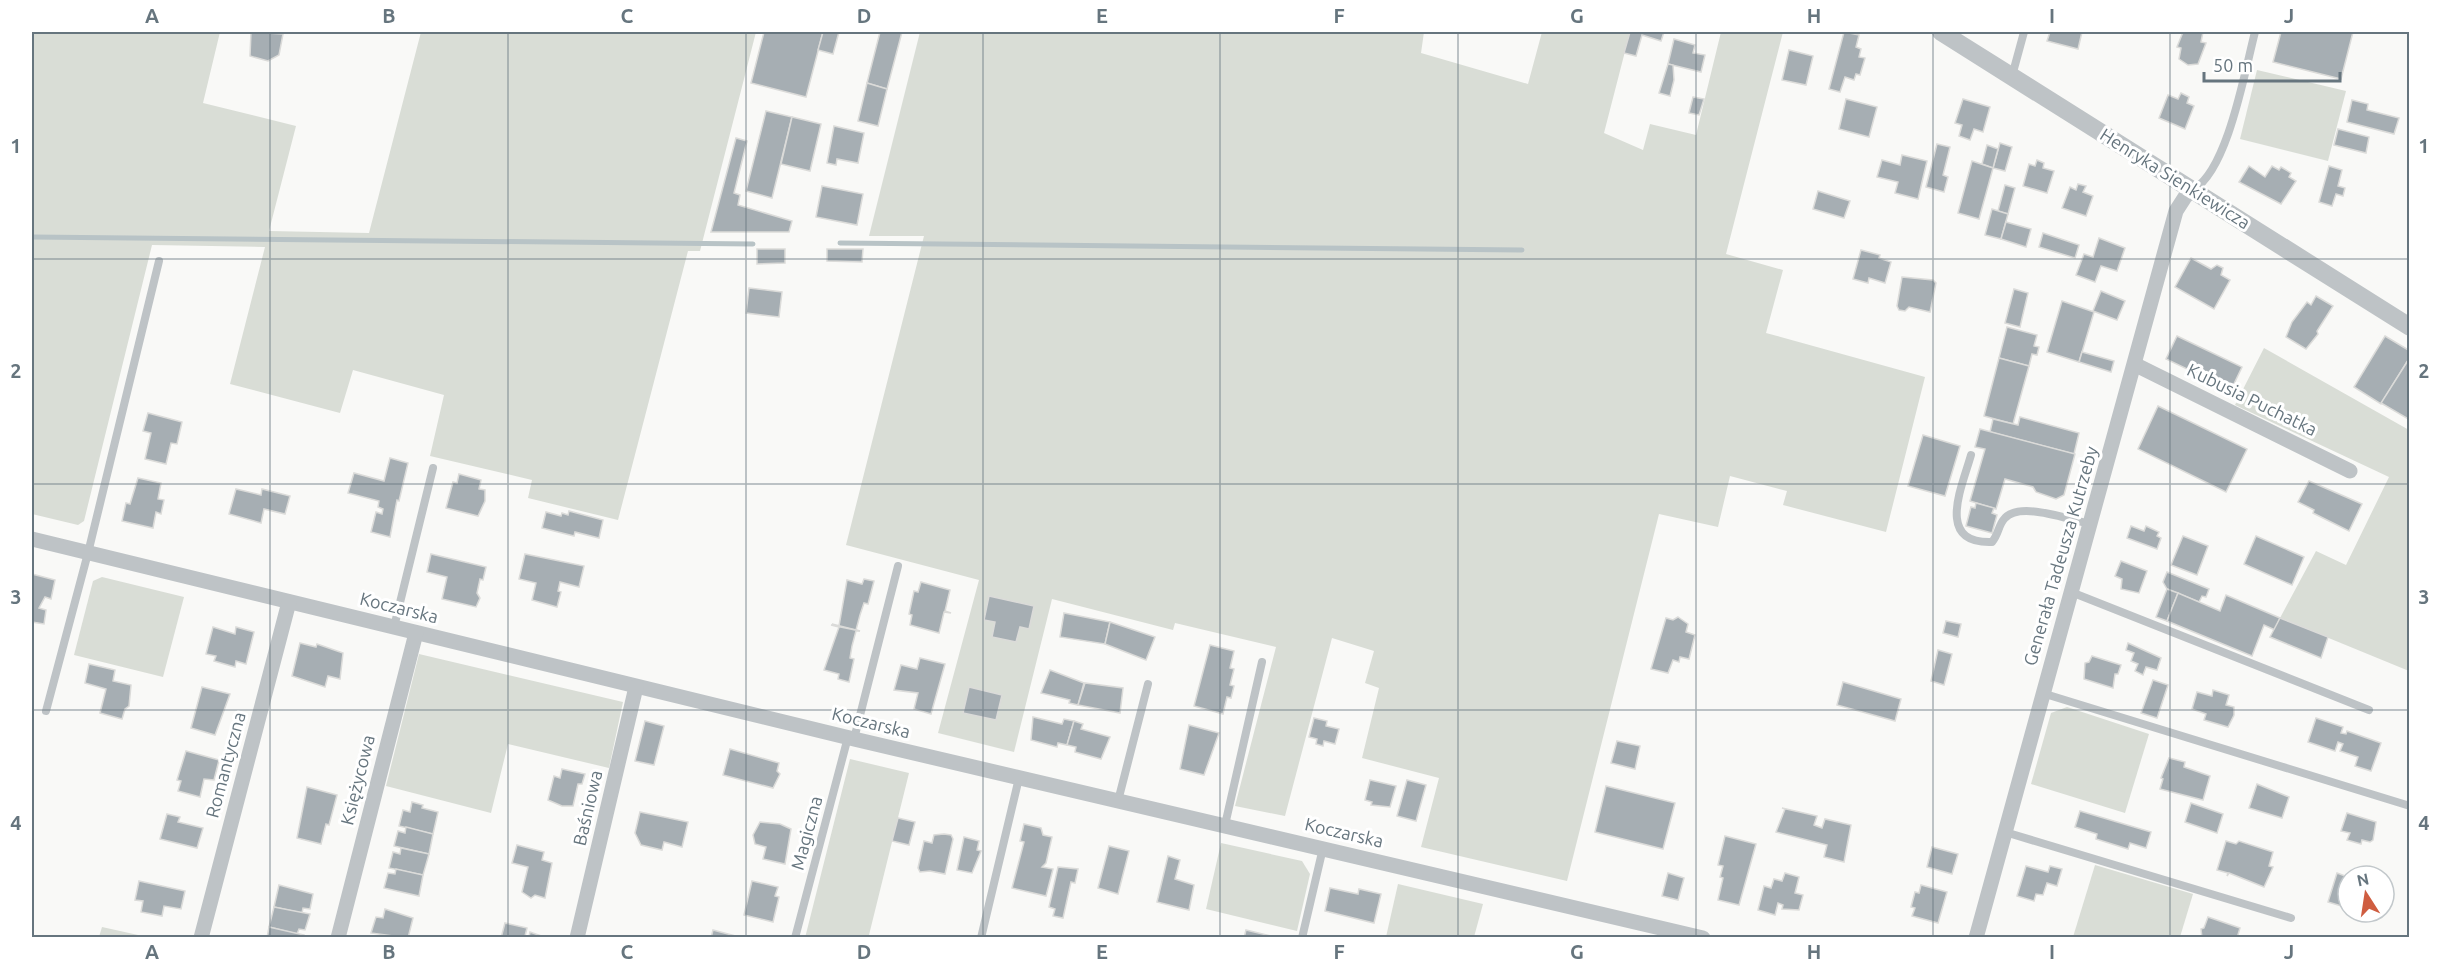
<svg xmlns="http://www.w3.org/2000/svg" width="2441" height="969" font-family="Ubuntu,sans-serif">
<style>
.green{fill:#d9ddd6}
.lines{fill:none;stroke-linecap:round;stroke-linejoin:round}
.stream{stroke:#b8c3c6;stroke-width:5}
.building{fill:#a6aeb3;stroke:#dbdbd9;stroke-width:1.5}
.service{stroke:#bec3c6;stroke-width:8}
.minor{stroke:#bec3c6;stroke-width:15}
.tertiary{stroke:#bec3c6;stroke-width:18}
.grid{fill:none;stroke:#66757e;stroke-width:1.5;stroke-opacity:0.55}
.labels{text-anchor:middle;stroke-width:6;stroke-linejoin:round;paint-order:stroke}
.street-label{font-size:18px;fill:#66757e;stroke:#fff}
.neatline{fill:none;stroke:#66757e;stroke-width:2}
.grid-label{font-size:20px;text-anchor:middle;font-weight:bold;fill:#66757e}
</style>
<rect width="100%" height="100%" fill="#f9f9f7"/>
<!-- green -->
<g class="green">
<path d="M32,32H220L203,103L296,126L269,231L369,233L421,32H756L700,251H688L618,520L528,498L532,480L430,456L444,395L353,370L340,413L230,384L265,247L152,245L84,521L78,525L32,514Z"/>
<path d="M920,32H1424L1421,53L1528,84L1542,32H1630L1604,133L1643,150L1650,124L1696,135L1721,32H1783L1726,254L1783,270L1766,333L1925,377L1886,532L1783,505L1787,491L1730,476L1718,527L1659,514L1567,881L1421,847L1439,778L1362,758L1379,688L1365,683L1374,651L1332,638L1285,816L1235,806L1276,647L1175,623L1173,630L1052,599L1014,752L938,733L979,580L846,545L924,236H869Z"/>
<path d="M2257,70L2346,91L2328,161L2240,139Z"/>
<path d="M2264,348L2409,430V671L2280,618L2316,551L2346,565L2389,477L2235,405Z"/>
<path d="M102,577L184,597L163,677L74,655L93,581Z"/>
<path d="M419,654L623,702L609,768L508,744L491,813L386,786Z"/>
<path d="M2067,707L2149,734L2125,813L2031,784L2051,713Z"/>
<path d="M850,759L909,773L869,935L879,937L805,938Z"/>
<path d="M1221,843L1302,861L1310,874L1297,931L1206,909Z"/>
<path d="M2095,865L2193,894L2180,937H2073Z"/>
<path d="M1398,884L1483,904L1474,937H1386Z"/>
<path d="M102,927L147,937H99Z"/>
</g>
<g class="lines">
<!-- stream -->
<g class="stream">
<path d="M32,237L753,244"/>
<path d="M840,243L1522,250"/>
</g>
</g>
<!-- building -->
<g class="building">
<path d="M251,32L283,34L279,55L268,61L250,56Z"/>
<path d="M764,32H823L806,97L751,83Z"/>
<path d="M823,32H839L833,54L818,50Z"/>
<path d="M880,32H902L887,89L867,83Z"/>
<path d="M1630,32H1664L1661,41L1642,35L1636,56L1624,53Z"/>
<path d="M1844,32L1859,35L1856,47L1861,49L1859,57L1865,58L1860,75L1856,74L1854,80L1845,77L1840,92L1829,89Z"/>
<path d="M2050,32H2082L2078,49L2047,41Z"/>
<path d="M2183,32H2203L2201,42L2206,43L2198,64L2188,65L2179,59L2181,48L2177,47Z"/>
<path d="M2281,32H2353L2341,79L2273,62Z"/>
<path d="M1674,39L1695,45L1693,53L1705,55L1701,72L1668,64Z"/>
<path d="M1789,50L1813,56L1806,85L1782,80Z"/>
<path d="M1668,64L1673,65L1674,80L1670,96L1659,93Z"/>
<path d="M867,83L887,89L878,126L858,121Z"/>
<path d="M2181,93L2189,97L2187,103L2194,106L2185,129L2159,118L2168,95L2178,99Z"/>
<path d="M1693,97L1704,99L1699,115L1689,113Z"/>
<path d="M1846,99L1877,107L1869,137L1839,129Z"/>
<path d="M1963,99L1990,107L1983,132L1974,129L1970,140L1959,136L1962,125L1955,123Z"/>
<path d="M2352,100L2368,104L2367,110L2399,118L2394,134L2347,122Z"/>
<path d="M766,111L792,117L772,198L746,191Z"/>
<path d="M792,117L821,124L810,171L781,164Z"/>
<path d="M834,126L864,133L858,163L837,159L836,165L827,163Z"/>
<path d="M2338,129L2369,137L2366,153L2334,145Z"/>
<path d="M736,138L747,141L734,193L740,195L738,205L792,221L789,232H711Z"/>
<path d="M2000,143L2012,147L2005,171L1993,168Z"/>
<path d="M1937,144L1950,147L1943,175L1948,177L1944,192L1926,187Z"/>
<path d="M1987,145L1998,149L1993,168L1982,164Z"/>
<path d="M1902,155L1927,161L1918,199L1895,193L1898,182L1877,177L1882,160L1900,165Z"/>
<path d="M2037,160L2044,163L2043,168L2054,171L2047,193L2023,186L2029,164L2035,166Z"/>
<path d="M1972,161L1993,168L1979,219L1958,213Z"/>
<path d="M2249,166L2265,177L2272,166L2279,170L2281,167L2291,173L2289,177L2296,181L2281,204L2239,182Z"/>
<path d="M2329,166L2342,170L2338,186L2345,188L2343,196L2336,194L2332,206L2319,202Z"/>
<path d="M2078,184L2086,186L2083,192L2093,196L2086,216L2062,208L2070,187L2076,190Z"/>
<path d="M2005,185L2015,188L2008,214L1998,211Z"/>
<path d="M822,186L863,194L857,225L816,217Z"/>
<path d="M1818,191L1850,201L1844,218L1813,209Z"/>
<path d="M1992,209L2008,214L2001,239L1985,235Z"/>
<path d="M2006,222L2031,229L2026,247L2001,239Z"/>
<path d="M2043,233L2079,245L2075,258L2039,247Z"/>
<path d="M2099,238L2125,248L2117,271L2101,266L2095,282L2076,275L2084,254L2093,257Z"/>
<path d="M757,249H785V263L757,264Z"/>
<path d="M827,249H863L862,262L827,261Z"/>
<path d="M1861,250L1880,255L1879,258L1891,262L1885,283L1869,278L1868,283L1853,279Z"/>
<path d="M2191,258L2211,269L2217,265L2223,268L2221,275L2230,280L2214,309L2175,287Z"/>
<path d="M1902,277L1933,280L1936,283L1930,312L1909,307L1905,311L1899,310L1897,306Z"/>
<path d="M749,288L782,292L779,317L746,313Z"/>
<path d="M2014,289L2028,293L2020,327L2005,323Z"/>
<path d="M2101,291L2125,301L2117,320L2093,311Z"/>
<path d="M2316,296L2333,306L2317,331L2318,334L2306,349L2286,337L2292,322L2307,302L2311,305Z"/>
<path d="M2062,301L2094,312L2079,362L2047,352Z"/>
<path d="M2007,327L2037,335L2034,346L2039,347L2037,355L2032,354L2029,366L1999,358Z"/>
<path d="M2177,336L2242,367L2231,390L2166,359Z"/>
<path d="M2385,336L2410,351V357L2381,404L2354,387Z"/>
<path d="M2082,352L2114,361L2111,372L2079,362Z"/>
<path d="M1999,358L2029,366L2013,424L1984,416Z"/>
<path d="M2407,362L2410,363V420L2381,403Z"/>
<path d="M2158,406L2247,449L2226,492L2138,449Z"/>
<path d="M148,413L182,422L177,444L171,443L166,464L145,459L151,433L143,431Z"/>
<path d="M2020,417L2079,433L2074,454L1990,432L1993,419L2018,425Z"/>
<path d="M1980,429L2075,454L2064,495L2056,499L2036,492L2033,487L2005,479L1996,509L1970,501L1985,449L1975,447Z"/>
<path d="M1923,435L1960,446L1945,496L1908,486Z"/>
<path d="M390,458L408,463L399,501L397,500L390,537L371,532L376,512L382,514L383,509L378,507L379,501L348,493L354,473L384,481Z"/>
<path d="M459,474L481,480L479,489L485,490V501L478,516L446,508L453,482L457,483Z"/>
<path d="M138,478L161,483L158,499L164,500L161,514L156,512L153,528L122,521L126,503L130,504Z"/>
<path d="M2309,481L2362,504L2349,531L2313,513L2314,510L2298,502Z"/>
<path d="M236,489L261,495L262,489L290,496L285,514L264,509L261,523L229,514Z"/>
<path d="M1976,503L1994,508L1992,513L1997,515L1992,533L1966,526L1971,507L1975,508Z"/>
<path d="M569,511L603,520L599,538L575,532L574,536L542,528L546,512L561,516L562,513L568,515Z"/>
<path d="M2131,526L2144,531L2146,526L2159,532L2157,536L2161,538L2157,549L2127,538Z"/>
<path d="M2183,536L2208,546L2197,575L2171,565Z"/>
<path d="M2256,536L2304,557L2292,585L2244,564Z"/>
<path d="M431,554L486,567L483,580L480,579L477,593L480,598L476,607L442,599L447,577L427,572Z"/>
<path d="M525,554L584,566L579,587L560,582L558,591L561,592L557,607L532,600L536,583L519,579Z"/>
<path d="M2121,561L2147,571L2139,593L2121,589L2122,579L2115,576Z"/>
<path d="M2167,572L2209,589L2206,597L2202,596L2199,602L2167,589L2163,582Z"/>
<path d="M32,574L55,580L51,599L45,597L39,608L46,610L44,624L32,622Z"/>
<path d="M864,579L874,581L868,604L864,603L860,615L856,630L860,631L832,624L839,626L847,580L862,584Z"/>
<path d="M921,582L950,590L945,611L951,613L944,612L939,633L910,625L912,615L909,614L914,591L918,592Z"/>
<path d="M2167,589L2178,593L2167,621L2156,617Z"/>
<path d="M2178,593L2220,611L2226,595L2280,618L2275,630L2264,625L2252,656L2167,621Z"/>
<path d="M989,596L1034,606L1029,629L1020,627L1016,642L992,637L995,622L984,620Z"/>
<path d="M1064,613L1110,622L1105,644L1060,637Z"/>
<path d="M1678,617L1688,624L1686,632L1695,635L1689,659L1680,657L1679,662L1673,660L1668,673L1651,669L1666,618L1673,620Z"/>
<path d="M2280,618L2328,637L2321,658L2270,637Z"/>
<path d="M1946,621L1961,624L1958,637L1943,633Z"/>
<path d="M1110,622L1155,637L1146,660L1105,644Z"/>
<path d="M831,625L860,631H856L852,646L850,658L854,659L849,682L838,679L839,674L824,670L839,627Z"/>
<path d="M213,627L235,634L236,627L254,632L246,664L236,661L235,667L214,661L216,656L206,654Z"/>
<path d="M300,643L316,647L317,644L343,653L340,679L328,676L325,687L292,676Z"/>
<path d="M2128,643L2161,658L2157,670L2146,667L2143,675L2135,671L2138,664L2131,661L2134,653L2126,650Z"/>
<path d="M1210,645L1234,651L1230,668L1234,669L1230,685L1234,686L1231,698L1227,697L1223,714L1194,706Z"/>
<path d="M1938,650L1952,654L1944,685L1931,681Z"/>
<path d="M2092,656L2121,665L2118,674H2115L2113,688L2084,679L2085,663L2089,662Z"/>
<path d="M920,658L945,664L931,714L914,709L918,693L894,690L901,665L917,669Z"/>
<path d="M89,664L115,670L113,681L131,685L129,706L125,709L122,719L100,713L106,689L85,683Z"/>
<path d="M1050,670L1084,683L1078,705L1069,703L1070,700L1041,693Z"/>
<path d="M2153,680L2168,685L2157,718L2141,713Z"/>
<path d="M1843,682L1901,699L1895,721L1837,705Z"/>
<path d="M1085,683L1123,688L1120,713L1078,705Z"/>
<path d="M202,687L230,694L215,735L191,728Z"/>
<path d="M969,687L1002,695L996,720L963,713Z"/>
<path d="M2213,690L2229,695L2226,705L2234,707V715L2228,727L2204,720L2206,714L2192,709L2197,692L2212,696Z"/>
<path d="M1033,717L1062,724L1064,719L1074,721L1067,745L1058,743L1057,747L1031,740Z"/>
<path d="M1314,718L1327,721L1326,726L1339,729L1335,744L1324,741L1323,746L1316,744L1317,739L1309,737Z"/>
<path d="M2316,718L2343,727L2341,733L2346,734L2347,731L2381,743L2371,771L2355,766L2358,757L2340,751L2343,744L2338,742L2335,751L2308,742Z"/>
<path d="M645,721L664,726L654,765L635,761Z"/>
<path d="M1074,721L1083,724L1081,729L1110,737L1101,759L1075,752L1076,747L1067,745Z"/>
<path d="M1189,725L1219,733L1204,775L1180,769Z"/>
<path d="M1617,741L1640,746L1635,769L1611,763Z"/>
<path d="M730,749L779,763L777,771L780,774L773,788L723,775Z"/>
<path d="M186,751L219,760L214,780L204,779L200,797L178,791L181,781L177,780Z"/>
<path d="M2169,758L2185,762L2184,767L2210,776L2203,800L2160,789L2163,779L2161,778Z"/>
<path d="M562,769L585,774L582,784H578L573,806H562L548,800L554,776L560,778Z"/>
<path d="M1370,780L1396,786L1390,807L1371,805L1372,802L1365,800Z"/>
<path d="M1407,780L1426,785L1416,821L1397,816Z"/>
<path d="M2257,784L2289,797L2282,818L2249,808Z"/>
<path d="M1606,786L1675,803L1663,849L1595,832Z"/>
<path d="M307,787L337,795L329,825L326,824L321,844L297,838Z"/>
<path d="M412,802L423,805L422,808L438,812L433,834L399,826L403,810L410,812Z"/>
<path d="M2191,803L2223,814L2217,833L2185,822Z"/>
<path d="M1782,808L1817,816L1814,825L1822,828L1825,819L1851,825L1844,862L1824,857L1827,845L1776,832L1785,809Z"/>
<path d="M2080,811L2151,832L2146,848L2130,843L2128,849L2096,839L2097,834L2075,827Z"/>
<path d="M640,812L688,822L682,847L664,842L662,850L641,845L635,833Z"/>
<path d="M2347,813L2376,822L2373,840L2370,842L2362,840L2361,844L2347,840L2350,833L2341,831Z"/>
<path d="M167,814L180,817L178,822L203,828L197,848L160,839Z"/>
<path d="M898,818L915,822L909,845L892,841Z"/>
<path d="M760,822L780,824L791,829L785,864L763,859L766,847L755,844L753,835Z"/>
<path d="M1024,824L1041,828L1043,835L1052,837L1046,863L1042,867L1053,869L1046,896L1012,888L1024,842L1020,841Z"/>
<path d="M406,827L433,834L429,854L394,846L398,831L405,833Z"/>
<path d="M944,834L951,835L953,839L945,874L930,871L920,872L918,868L924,841L932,843L934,835Z"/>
<path d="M1725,836L1756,844L1739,905L1718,900L1723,878L1720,877L1723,866L1718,865Z"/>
<path d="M964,837L979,841L977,850L981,851L972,873L957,870Z"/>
<path d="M2226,841L2236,844L2239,841L2273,852L2269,866L2273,867L2264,887L2229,873L2227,876L2228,873L2217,870Z"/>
<path d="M517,845L544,852L542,860L552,863L545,898L535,895L531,898L522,892L528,867L512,863Z"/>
<path d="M1109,846L1129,851L1118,894L1098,888Z"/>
<path d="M1932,847L1958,854L1952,874L1927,867Z"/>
<path d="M401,848L429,854L423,875L389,868L393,852L400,854Z"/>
<path d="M1168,856L1180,860L1175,879L1194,885L1189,910L1157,902Z"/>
<path d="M2026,866L2048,872L2050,866L2062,869L2057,886L2047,883L2043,895L2036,894L2034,901L2017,896Z"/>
<path d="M1058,867L1078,869L1075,883L1071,882L1063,918L1053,916L1055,909L1049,907Z"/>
<path d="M396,869L423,875L419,896L384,888L388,873L395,874Z"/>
<path d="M1668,873L1684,878L1678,900L1662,896Z"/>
<path d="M1785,873L1799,877L1795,893L1803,895L1799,910L1782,909L1783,905L1778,903L1775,915L1758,910L1764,886L1771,888L1774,879L1782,881Z"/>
<path d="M2337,873L2348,877V908L2328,902Z"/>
<path d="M139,881L185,891L181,909L164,906L162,916L141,912L143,901L135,900Z"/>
<path d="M752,881L778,887L775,896L779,897L773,922L744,915Z"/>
<path d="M279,885L313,894L310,909L303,908L302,913L274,907Z"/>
<path d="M1921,885L1947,892L1938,923L1912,916L1915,908L1911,907L1915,892L1919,893Z"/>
<path d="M1330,888L1358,894L1359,889L1381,894L1374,923L1325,911Z"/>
<path d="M274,907L310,914L305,930L299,929L297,934L269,927Z"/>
<path d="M385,909L413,918L408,938L371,933L376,917L383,918Z"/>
<path d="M2208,917L2240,928L2237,938H2202L2201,929L2204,928Z"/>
<path d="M505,923L527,928L525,936L529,937L530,932L547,938H501Z"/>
<path d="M269,927L304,935L303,938H267Z"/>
<path d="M713,930L743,938H711Z"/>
<path d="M1246,930L1275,937L1274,938H1244Z"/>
</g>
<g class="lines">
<!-- service -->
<g class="service">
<path d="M2012,76L2024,32"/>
<path d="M2194,189C2228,169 2245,70 2255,32"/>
<path d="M1971,455C1962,487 1935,544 1992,542C1999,534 1998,525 2005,518C2020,501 2071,520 2090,524"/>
<path d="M2071,592L2369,710"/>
<path d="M394,627L433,468"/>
<path d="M2042,693L2410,806"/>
<path d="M46,711L88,553L159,261"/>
<path d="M854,739L898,566"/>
<path d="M1118,801L1148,684"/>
<path d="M1225,825L1262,662"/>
<path d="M2005,832L2291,918"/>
<path d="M795,938L848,737"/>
<path d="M981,938L1019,778"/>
<path d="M1302,938L1323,848"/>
</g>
<!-- minor -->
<g class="minor">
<path d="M2136,365L2350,471"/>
<path d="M32,539L854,739L1703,938"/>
<path d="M201,938L289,602"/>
<path d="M338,938L416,633"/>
<path d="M577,938L636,687"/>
<path d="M1976,938L2176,211L2185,197L2192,190"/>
</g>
<!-- tertiary -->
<path class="tertiary" d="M1941,32L2410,327"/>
</g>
<!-- grid -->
<path class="grid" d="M270,32V938M508,32V938M746,32V938M983,32V938M1220,32V938M1458,32V938M1696,32V938M1933,32V938M2170,32V938M32,259H2410M32,484H2410M32,710H2410"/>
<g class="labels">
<!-- street labels -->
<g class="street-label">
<text transform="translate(2175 179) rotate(32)" y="6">Henryka Sienkiewicza</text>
<text transform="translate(2252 400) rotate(26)" y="6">Kubusia Puchatka</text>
<text transform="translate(2061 556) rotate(-74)" y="6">Generała Tadeusza Kutrzeby</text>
<text transform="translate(399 608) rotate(14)" y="6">Koczarska</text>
<text transform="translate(871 723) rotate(14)" y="6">Koczarska</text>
<text transform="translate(226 765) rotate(-75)" y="6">Romantyczna</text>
<text transform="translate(358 780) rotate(-76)" y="6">Księżycowa</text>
<text transform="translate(588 808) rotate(-77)" y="6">Baśniowa</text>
<text transform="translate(807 833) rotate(-75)" y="6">Magiczna</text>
<text transform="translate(1344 833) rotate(13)" y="6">Koczarska</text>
</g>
</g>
<!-- border -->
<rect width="2441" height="969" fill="none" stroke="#ffffff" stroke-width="66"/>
<!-- north arrow -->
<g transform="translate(2366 894) rotate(348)"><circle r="28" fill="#ffffff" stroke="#c2c8cb" stroke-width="1.5"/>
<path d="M0-4.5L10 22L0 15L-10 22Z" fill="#cf5d40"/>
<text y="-9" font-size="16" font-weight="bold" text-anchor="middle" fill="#66757e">N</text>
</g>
<!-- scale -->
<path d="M2204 72v9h136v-9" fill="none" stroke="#66757e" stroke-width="3"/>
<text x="2213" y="72" font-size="18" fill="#66757e" stroke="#ffffff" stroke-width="4.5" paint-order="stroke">50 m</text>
<rect x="33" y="33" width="2375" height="903" class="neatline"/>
<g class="grid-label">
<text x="152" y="23">A</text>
<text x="389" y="23">B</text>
<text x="627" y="23">C</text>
<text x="864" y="23">D</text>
<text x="1102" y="23">E</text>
<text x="1339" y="23">F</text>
<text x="1577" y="23">G</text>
<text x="1814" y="23">H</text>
<text x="2052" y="23">I</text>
<text x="2289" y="23">J</text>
<text x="16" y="153">1</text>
<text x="2424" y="153">1</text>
<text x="16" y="378">2</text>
<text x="2424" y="378">2</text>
<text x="16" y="604">3</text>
<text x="2424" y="604">3</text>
<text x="16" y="830">4</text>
<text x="2424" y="830">4</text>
<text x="152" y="959">A</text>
<text x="389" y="959">B</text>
<text x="627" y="959">C</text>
<text x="864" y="959">D</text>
<text x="1102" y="959">E</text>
<text x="1339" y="959">F</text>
<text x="1577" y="959">G</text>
<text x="1814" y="959">H</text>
<text x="2052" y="959">I</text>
<text x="2289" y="959">J</text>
</g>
</svg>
